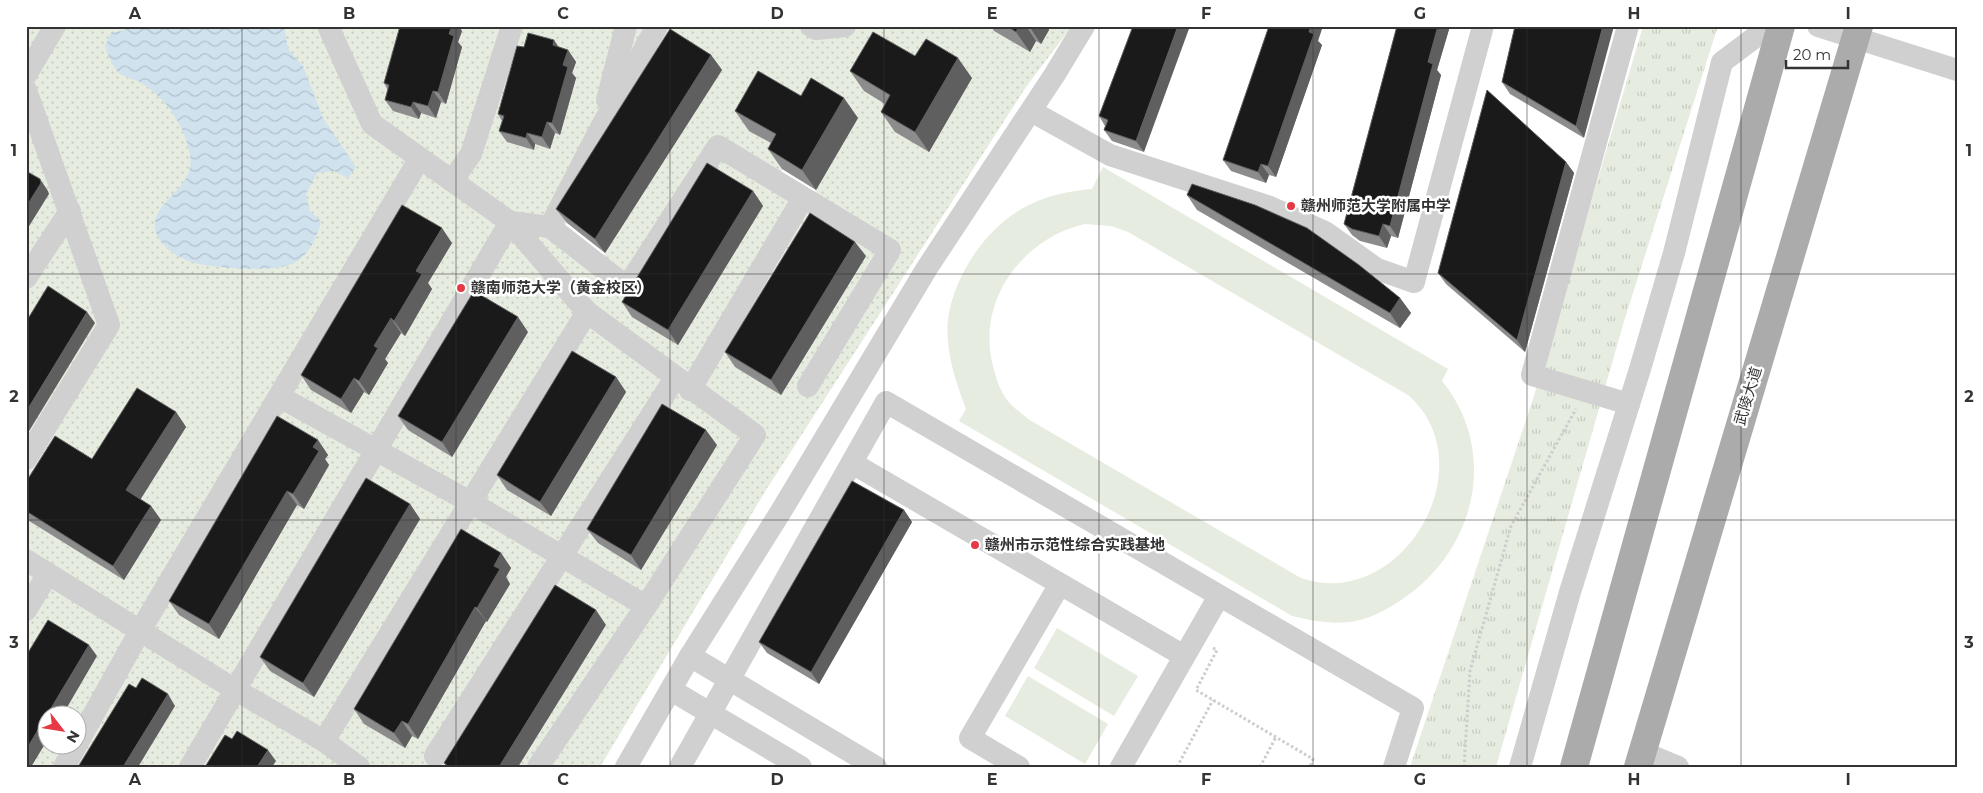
<svg xmlns="http://www.w3.org/2000/svg" width="1983" height="793" font-family="Montserrat,'Noto Sans SC',sans-serif">
<style>
.grass{fill:#e6ecdf;fill-rule:evenodd}
.park{fill:url(#park-tufts)}
.garden{fill:url(#garden-dots);fill-rule:evenodd}
.water{fill:url(#water-waves)}
.lines{fill:none;stroke-linecap:round;stroke-linejoin:round}
.path{stroke:#cdcdcd;stroke-width:3;stroke-dasharray:2.5 2.5;stroke-linecap:butt}
.minor{stroke:#d0d0d0;stroke-width:22}
.major{stroke:#ababab;stroke-width:28}
.wall{fill:#8c8c8c}
.shaded-wall{fill:#5f5f5f}
.building{fill:#1a1a1a;stroke:#5f5f5f}
.grid{fill:none;stroke:#333;stroke-width:1;stroke-opacity:0.55}
.poi-dot{fill:#e63946;stroke:#fff;stroke-width:2}
.labels{text-anchor:middle;stroke-width:5;stroke-linejoin:round;paint-order:stroke}
.poi-label{font-size:15px;font-weight:bold;fill:#333;stroke:#fff;text-anchor:start}
.street-label{font-size:15px;fill:#333;stroke:#fff}
.neatline{fill:none;stroke:#333;stroke-width:2}
.grid-label{font-size:16px;text-anchor:middle;font-weight:bold;fill:#333}
</style>
<defs>
<pattern id="park-tufts" width="24" height="20" patternUnits="userSpaceOnUse" patternTransform="scale(1.25)"><rect width="24" height="20" fill="#e6ecdf"/><path d="M3 7l-1-3M5 7V3M7 7l1-3M15 17l-1-3M17 17v-4M19 17l1-3" fill="none" stroke="#c6cbc0"/></pattern>
<pattern id="garden-dots" width="8" height="8" patternUnits="userSpaceOnUse" patternTransform="scale(1.25)"><rect width="8" height="8" fill="#e6ecdf"/><path d="M2 2h.1M6 6h.1" fill="none" stroke="#c6cbc0" stroke-width="1.8" stroke-linecap="round"/></pattern>
<pattern id="water-waves" width="16" height="10" patternUnits="userSpaceOnUse" patternTransform="scale(1.25)"><rect width="16" height="10" fill="#cfe2ee"/><path d="M0 5q4-4 8 0t8 0" fill="none" stroke="#b2c2cd"/></pattern>
</defs>
<rect width="100%" height="100%" fill="#fff"/>
<!-- grass -->
<g class="grass">
<path d="M1103,167L1448,369L1442,381C1499,451 1476,549 1404,598C1390,608 1374,617 1356,621C1334,625 1314,621 1292,616L959,421L966,409C955,380 945,350 948,319C954,275 988,224 1029,205C1049,195 1070,191 1092,189ZM1085,224L1111,226L1128,232L1408,395C1488,465 1401,613 1301,578L1028,419C1022,413 1013,408 1008,401C999,390 995,375 992,362C978,299 1023,238 1085,224Z"/>
<path d="M1057,628L1138,676L1114,716L1034,668Z"/>
<path d="M1028,676L1108,724L1085,764L1005,716Z"/>
</g>
<!-- park -->
<path class="park" d="M1643,26H1718L1625,318L1496,767H1410L1533,399Z"/>
<!-- garden -->
<path class="garden" d="M26,26H997L994,31L1030,52L1036,41L1041,44L1049,31L1043,26H1072L1026,87L766,490L600,767H26ZM681,44L721,70L602,258L561,232ZM566,112L560,135L555,133L550,148L535,144ZM858,118L815,192L781,172L793,150ZM48,716H78V746H48Z"/>
<!-- water -->
<path class="water" d="M128,26H284L288,49L303,66L323,118L356,167L348,178L334,171L317,173L306,194L310,211L321,221C317,238 308,259 289,265C268,272 216,268 195,263C182,260 164,249 158,237C141,204 197,192 190,155C185,127 167,99 143,84C136,79 125,78 119,73C112,66 108,55 105,46L111,33L125,30Z"/>
<g class="lines">
<!-- path -->
<g class="path">
<path d="M1213,648L1217,650L1196,690L1313,759L1310,767"/>
<path d="M1177,767L1213,700"/>
<path d="M1260,767L1276,737"/>
<path d="M1464,767L1470,671L1511,526L1576,409"/>
</g>
<!-- minor -->
<g class="minor">
<path d="M328,26L372,124L510,222L587,312L755,435L646,606L538,767"/>
<path d="M811,26L816,29L845,26"/>
<path d="M1628,26L1532,375L1629,404"/>
<path d="M1818,26L1957,70"/>
<path d="M26,75L55,26"/>
<path d="M26,90L109,325L26,459"/>
<path d="M607,100L626,26"/>
<path d="M1031,111L1110,155L1270,207L1325,232L1377,269L1414,282L1483,26"/>
<path d="M452,181L471,154L512,26"/>
<path d="M550,227L598,133L657,26"/>
<path d="M26,278L70,211"/>
<path d="M690,390L803,198"/>
<path d="M280,397L470,502L646,606"/>
<path d="M852,463L1184,656"/>
<path d="M26,560L234,689L324,741L359,767"/>
<path d="M26,610L48,574"/>
<path d="M690,656L876,767"/>
<path d="M671,690L801,767"/>
<path d="M324,741L587,312"/>
<path d="M78,742L140,631L420,158"/>
<path d="M1642,752L1678,767"/>
<path d="M435,756L675,378"/>
<path d="M64,767L76,746"/>
<path d="M190,767L510,222L550,227L627,287L718,146L890,250L808,386"/>
<path d="M626,767L690,656L780,513L927,268L1055,74L1084,26"/>
<path d="M680,767L886,402L1413,708L1394,767"/>
<path d="M1019,767L970,738L1060,584"/>
<path d="M1121,767L1219,596"/>
<path d="M1520,767L1570,592L1640,369L1674,253L1722,62L1770,26"/>
</g>
<!-- major -->
<g class="major">
<path d="M1574,767L1781,26"/>
<path d="M1638,767L1859,26"/>
</g>
</g>
<!-- wall -->
<g class="wall">
<path d="M991,26H1047L1049,30L1041,44L1036,41L1030,52L994,31Z"/>
<path d="M1133,26L1144,152L1112,141L1104,130L1105,126L1099,116Z"/>
<path d="M1397,26H1450L1437,70L1441,75L1398,238L1391,236L1387,248L1360,241L1352,235L1344,224Z"/>
<path d="M1515,26L1584,138L1510,94L1502,82Z"/>
<path d="M462,31L458,42L462,47L446,104L441,102L436,118L421,113L419,119L393,111L385,100L388,90L384,83Z"/>
<path d="M1318,41L1322,45L1276,177L1269,175L1266,183L1231,171L1223,160Z"/>
<path d="M524,47L560,48L568,50L576,62L572,73L576,78L560,135L555,133L550,149L535,144L534,150L507,142L499,131L502,121L498,114Z"/>
<path d="M711,55L722,70L605,253L567,223L556,209Z"/>
<path d="M915,56L972,78L929,152L895,132L881,112L885,104L864,91L850,71Z"/>
<path d="M801,96L858,118L816,190L782,169L768,149L771,143L749,131L735,111Z"/>
<path d="M1566,162L1574,173L1525,352L1446,284L1438,273Z"/>
<path d="M753,191L763,206L678,345L632,317L622,302Z"/>
<path d="M1187,195L1400,298L1411,313L1400,328L1197,210Z"/>
<path d="M452,243L428,283L432,289L405,336L401,333L385,359L388,363L369,395L364,392L351,413L311,390L301,375Z"/>
<path d="M866,256L781,395L735,367L725,352Z"/>
<path d="M528,332L452,457L408,430L398,416Z"/>
<path d="M616,377L626,392L551,516L507,490L497,475Z"/>
<path d="M176,412L186,427L140,499L151,506L161,520L124,580L26,519V482L92,459Z"/>
<path d="M318,440L328,455L325,459L329,465L304,509L297,505L219,639L179,615L169,601Z"/>
<path d="M717,445L641,570L598,543L587,529Z"/>
<path d="M410,504L420,519L314,697L270,671L260,657Z"/>
<path d="M904,510L912,522L819,684L767,653L759,642Z"/>
<path d="M501,553L511,568L506,577L510,584L487,622L486,621L418,739L412,736L405,748L364,724L354,709Z"/>
</g>
<!-- shaded-wall -->
<g class="shaded-wall">
<path d="M452,26H459L462,31L458,42L462,47L446,104L438,92L449,34Z"/>
<path d="M1019,26H1026L1036,41L1030,52L1016,32Z"/>
<path d="M1029,26H1047L1049,30L1041,44Z"/>
<path d="M1178,26H1190L1144,152L1136,141Z"/>
<path d="M1311,26H1323L1318,41L1322,45L1276,177L1268,166Z"/>
<path d="M1438,26H1450L1437,70L1441,75L1398,238L1390,226L1428,62Z"/>
<path d="M1603,26H1614L1584,138L1576,126Z"/>
<path d="M554,40L562,52L553,45Z"/>
<path d="M568,50L576,62L572,73L576,78L560,135L552,123L563,65Z"/>
<path d="M711,55L722,70L605,253L595,239Z"/>
<path d="M958,58L972,78L929,152L915,132Z"/>
<path d="M433,91L441,102L436,118L428,106Z"/>
<path d="M844,98L858,118L816,190L802,170Z"/>
<path d="M413,102L421,113L419,119L411,107Z"/>
<path d="M547,122L555,133L550,149L542,137Z"/>
<path d="M527,133L535,144L534,150L526,138Z"/>
<path d="M1566,162L1574,173L1525,352L1517,340Z"/>
<path d="M1261,164L1269,175L1266,183L1258,172Z"/>
<path d="M40,179L48,191L49,194L26,231V207Z"/>
<path d="M753,191L763,206L678,345L668,330Z"/>
<path d="M1383,224L1391,236L1387,248L1379,236Z"/>
<path d="M442,228L452,243L428,283L432,289L405,336L394,321L416,271Z"/>
<path d="M855,242L866,256L781,395L771,380Z"/>
<path d="M1400,298L1411,313L1400,328L1390,313Z"/>
<path d="M87,312L95,323L26,436V412Z"/>
<path d="M518,317L528,332L452,457L442,442Z"/>
<path d="M391,318L401,333L385,359L388,363L369,395L359,381L374,346Z"/>
<path d="M616,377L626,392L551,516L540,502Z"/>
<path d="M354,378L364,392L351,413L341,399Z"/>
<path d="M176,412L186,427L137,505L126,490Z"/>
<path d="M706,430L717,445L641,570L631,555Z"/>
<path d="M318,440L328,455L325,459L329,465L304,509L293,494L313,447Z"/>
<path d="M287,491L297,505L219,639L209,624Z"/>
<path d="M410,504L420,519L314,697L303,683Z"/>
<path d="M151,506L161,520L124,580L113,566Z"/>
<path d="M904,510L912,522L819,684L811,672Z"/>
<path d="M501,553L511,568L506,577L510,584L487,622L477,608L494,566Z"/>
<path d="M475,607L486,621L418,739L408,724Z"/>
<path d="M596,610L606,625L518,767H499Z"/>
<path d="M89,645L97,656L62,716H48V739L31,767H26V750Z"/>
<path d="M168,694L175,706L138,767H123Z"/>
<path d="M402,721L412,736L405,748L394,733Z"/>
<path d="M268,750L276,761L272,767H257Z"/>
</g>
<!-- building -->
<g class="building">
<path d="M400,26H452L449,34L454,36L438,92L433,91L428,106L413,102L411,107L385,100L389,85L384,83Z"/>
<path d="M1007,26H1019L1016,32Z"/>
<path d="M1133,26H1178L1136,141L1104,130L1108,120L1099,116Z"/>
<path d="M1269,26H1311L1309,32L1314,34L1268,166L1261,164L1258,172L1223,160Z"/>
<path d="M1397,26H1438L1428,62L1433,64L1390,226L1383,224L1379,236L1352,229L1344,224Z"/>
<path d="M1515,26H1603L1576,126L1502,82Z"/>
<path d="M670,29L711,55L595,239L556,209Z"/>
<path d="M873,32L915,56L926,39L958,58L915,132L881,112L890,95L850,71Z"/>
<path d="M528,33L554,40L553,45L568,50L563,65L568,67L552,123L547,122L542,137L527,133L526,138L499,131L504,116L498,114L517,46L524,47Z"/>
<path d="M758,71L801,96L811,78L844,98L802,170L768,149L776,134L735,111Z"/>
<path d="M1487,90L1566,162L1517,340L1438,273Z"/>
<path d="M707,163L753,191L668,330L622,302Z"/>
<path d="M26,171L40,179L41,183L26,207Z"/>
<path d="M1192,184L1255,205L1307,228L1359,265L1400,298L1390,313L1187,195Z"/>
<path d="M402,205L442,228L416,271L422,274L394,321L391,318L374,346L378,348L359,381L354,378L341,399L301,375Z"/>
<path d="M810,213L855,242L771,380L725,352Z"/>
<path d="M48,286L87,312L26,412V322Z"/>
<path d="M474,291L518,317L442,442L398,416Z"/>
<path d="M572,351L616,377L540,502L497,475Z"/>
<path d="M137,388L176,412L126,490L151,506L113,566L26,511V482L55,436L92,459Z"/>
<path d="M662,404L706,430L631,555L587,529Z"/>
<path d="M277,416L318,440L313,447L319,451L293,494L287,491L209,624L169,601Z"/>
<path d="M366,478L410,504L303,683L260,657Z"/>
<path d="M852,481L904,510L811,672L759,642Z"/>
<path d="M461,529L501,553L494,566L500,569L477,608L475,607L408,724L402,721L394,733L354,709Z"/>
<path d="M555,585L596,610L499,767H449L444,763Z"/>
<path d="M48,620L89,645L26,750V656Z"/>
<path d="M142,678L168,694L123,767H78L129,684L136,688Z"/>
<path d="M237,731L268,750L257,767H205L225,735L232,739Z"/>
</g>
<!-- grid -->
<path class="grid" d="M242,26V767M456,26V767M670,26V767M884,26V767M1099,26V767M1313,26V767M1527,26V767M1741,26V767M26,274H1957M26,520H1957"/>
<!-- markers -->
<g class="poi-dot">
<circle cx="1291" cy="206" r="5"/>
<circle cx="461" cy="288" r="5"/>
<circle cx="975" cy="545" r="5"/>
</g>
<g class="labels">
<!-- poi labels -->
<g class="poi-label">
<text x="1301" y="211">赣州师范大学附属中学</text>
<text x="471" y="293">赣南师范大学（黄金校区）</text>
<text x="985" y="550">赣州市示范性综合实践基地</text>
</g>
<!-- street labels -->
<g class="street-label">
<text transform="translate(1748 396) rotate(-73)" y="5">武陵大道</text>
</g>
</g>
<!-- border -->
<rect width="1983" height="793" fill="none" stroke="#ffffff" stroke-width="55"/>
<!-- north arrow -->
<g transform="translate(62 730) rotate(121)"><circle r="24" fill="#ffffff" stroke="#adadad"/>
<path d="M0-4L9 19L0 12L-9 19Z" fill="#e63946"/>
<text y="-8" font-size="14" font-weight="bold" text-anchor="middle" fill="#333333">N</text>
</g>
<!-- scale -->
<path d="M1786 60v8h62v-8" fill="none" stroke="#333333" stroke-width="2.5"/>
<text x="1793" y="60" font-size="15" fill="#333333" stroke="#ffffff" stroke-width="4" paint-order="stroke">20 m</text>
<rect x="28" y="28" width="1928" height="738" class="neatline"/>
<g class="grid-label">
<text x="135" y="19">A</text>
<text x="349" y="19">B</text>
<text x="563" y="19">C</text>
<text x="777" y="19">D</text>
<text x="992" y="19">E</text>
<text x="1206" y="19">F</text>
<text x="1420" y="19">G</text>
<text x="1634" y="19">H</text>
<text x="1848" y="19">I</text>
<text x="14" y="156">1</text>
<text x="1969" y="156">1</text>
<text x="14" y="402">2</text>
<text x="1969" y="402">2</text>
<text x="14" y="648">3</text>
<text x="1969" y="648">3</text>
<text x="135" y="785">A</text>
<text x="349" y="785">B</text>
<text x="563" y="785">C</text>
<text x="777" y="785">D</text>
<text x="992" y="785">E</text>
<text x="1206" y="785">F</text>
<text x="1420" y="785">G</text>
<text x="1634" y="785">H</text>
<text x="1848" y="785">I</text>
</g>
</svg>
